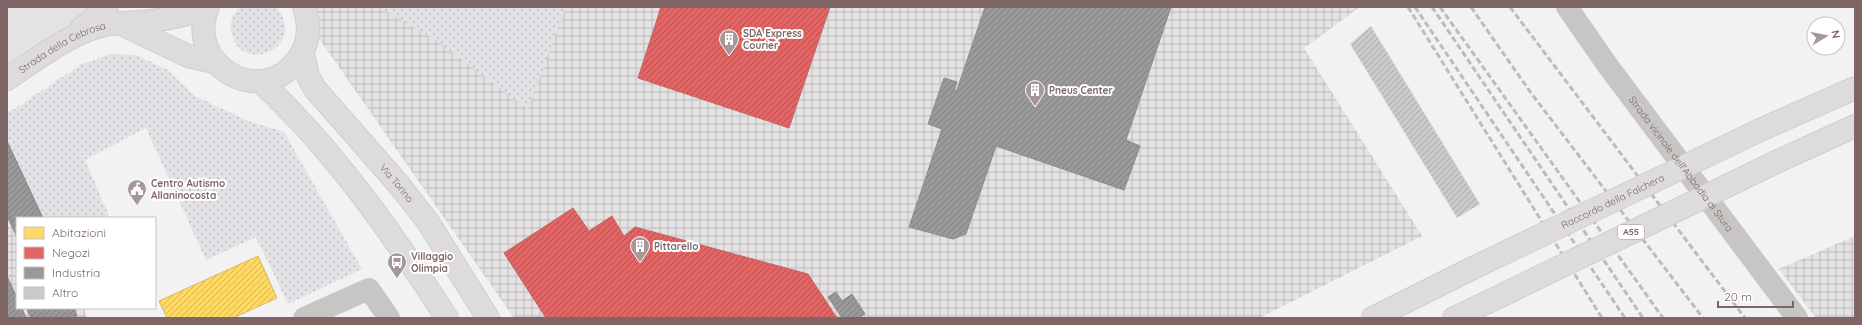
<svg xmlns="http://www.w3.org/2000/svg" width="1862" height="325" font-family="Quicksand,sans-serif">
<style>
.built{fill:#e4e2e3}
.industrial{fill:url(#industrial-grid)}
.grass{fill:url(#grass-dots)}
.homes{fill:url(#homes-hatch);stroke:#d8b666}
.shops{fill:url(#shops-hatch);stroke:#c36666}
.industry{fill:url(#industry-hatch);stroke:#918a8a}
.building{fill:url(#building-hatch);stroke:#e2e2e2}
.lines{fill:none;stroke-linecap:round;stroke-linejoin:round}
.secondary-casing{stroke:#cfcecf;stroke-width:24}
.motorway-casing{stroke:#cfcecf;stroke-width:24}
.minor{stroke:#c8c5c5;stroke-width:22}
.secondary{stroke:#dddbdb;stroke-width:22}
.motorway{stroke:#dddbdb;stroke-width:22}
.rail{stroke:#bdbcbc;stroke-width:3;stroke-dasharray:6 3;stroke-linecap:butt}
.motorway-bridge-casing{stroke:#cfcecf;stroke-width:24;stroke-linecap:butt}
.motorway-bridge{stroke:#dddbdb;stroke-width:22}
.labels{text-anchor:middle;stroke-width:4;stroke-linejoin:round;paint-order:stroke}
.shield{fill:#fff;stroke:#a59494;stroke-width:1}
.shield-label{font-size:9px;font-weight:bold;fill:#7e6666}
.poi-label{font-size:10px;font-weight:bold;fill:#7e6666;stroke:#fff;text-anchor:start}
.street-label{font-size:10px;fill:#7e6666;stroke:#fff}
</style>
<defs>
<pattern id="industrial-grid" width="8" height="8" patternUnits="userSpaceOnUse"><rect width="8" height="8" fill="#e4e2e3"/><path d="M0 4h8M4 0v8" fill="none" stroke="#bebbbc"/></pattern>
<pattern id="grass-dots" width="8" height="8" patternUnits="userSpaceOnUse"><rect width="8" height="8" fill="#e3e2e6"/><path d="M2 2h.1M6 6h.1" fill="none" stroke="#bdbbbe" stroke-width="1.8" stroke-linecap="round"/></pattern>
<pattern id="homes-hatch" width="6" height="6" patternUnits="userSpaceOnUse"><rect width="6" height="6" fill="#ffd966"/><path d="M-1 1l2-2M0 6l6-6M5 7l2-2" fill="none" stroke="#d4b458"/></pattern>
<pattern id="shops-hatch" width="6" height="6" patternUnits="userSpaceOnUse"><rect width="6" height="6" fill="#e06666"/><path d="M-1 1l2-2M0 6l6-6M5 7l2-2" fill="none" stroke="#b25454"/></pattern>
<pattern id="industry-hatch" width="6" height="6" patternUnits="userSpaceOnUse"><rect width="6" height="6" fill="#999"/><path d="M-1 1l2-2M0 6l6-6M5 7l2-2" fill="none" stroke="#828181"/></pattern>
<pattern id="building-hatch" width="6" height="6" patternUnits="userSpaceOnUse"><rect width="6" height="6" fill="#ccc9ca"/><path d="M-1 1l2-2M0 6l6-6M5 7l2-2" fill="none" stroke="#aba7a8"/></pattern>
</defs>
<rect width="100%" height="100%" fill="#f2f2f3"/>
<!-- built -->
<path class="built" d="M7,7H107L7,79Z"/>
<!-- industrial -->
<g class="industrial">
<path d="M297,7H1360L1304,48L1422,236L1259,318H514Z"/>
<path d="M7,142L17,218V308H84L87,318H7Z"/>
<path d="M1855,236V318H1816L1779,269Z"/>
</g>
<!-- grass -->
<g class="grass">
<path d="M240,7H276C309,46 243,76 232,35C229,24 232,15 240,7Z"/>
<path d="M379,7H566L528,109L439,42Z"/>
<path d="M111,54L136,55L168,70L195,96L248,121L284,132L362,269L288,304L256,237L206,260L146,128L85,160L110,218H42L7,142V114L82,64Z"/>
</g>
<!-- homes -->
<path class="homes" d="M258,256L277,298L233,318H167L159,301Z"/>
<!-- shops -->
<g class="shops">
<path d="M661,7H830L789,128L638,78Z"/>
<path d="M573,208L589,231L612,216L624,236L635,227L808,274L837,318H546L504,253Z"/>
</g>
<!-- industry -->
<g class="industry">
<path d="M985,7H1171L1126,140L1140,146L1124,190L996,146L966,234L953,239L909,227L942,129L928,124L944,78L957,82L954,90H957Z"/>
<path d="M7,141L43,218H17V237L7,216Z"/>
<path d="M7,276L17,298V308H22L26,318H7Z"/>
<path d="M836,292L842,301L852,294L865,314L858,318H842L828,297Z"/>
<path d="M29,308H74L77,316L72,318H31L27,309Z"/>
</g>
<!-- building -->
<path class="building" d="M1371,26L1480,204L1457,218L1350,44Z"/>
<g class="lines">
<defs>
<g id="secondary">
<path d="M208,7C184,65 261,110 298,59C310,43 310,25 304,7"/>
<path d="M121,24L188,56L214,62"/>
<path d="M81,29L107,7"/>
<path id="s2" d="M303,53L308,76L315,89L400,186L428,222L488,318"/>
<path id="s3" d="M7,79C36,60 71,32 105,25C120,22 136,23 151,21C170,19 189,14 207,8"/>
<path d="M260,81C335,151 392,233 447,318"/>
</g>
<g id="motorway">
<path d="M1758,131L1855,88"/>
<path d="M1776,162L1855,126"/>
<path d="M1373,318L1471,269"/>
<path d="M1454,318L1486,303"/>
</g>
</defs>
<!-- secondary casing -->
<use href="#secondary" class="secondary-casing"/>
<!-- motorway casing -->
<use href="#motorway" class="motorway-casing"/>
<!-- minor -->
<g class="minor">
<path id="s1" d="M1567,7L1608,66L1797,318"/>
<path d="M304,318L369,289L389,318"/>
</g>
<!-- secondary -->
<use href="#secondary" class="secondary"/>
<!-- motorway -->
<use href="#motorway" class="motorway"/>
<!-- rail -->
<g class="rail">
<path d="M1408,7L1602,318"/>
<path d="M1415,7L1625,318"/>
<path d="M1432,7L1643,318"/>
<path d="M1440,7L1663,318"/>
<path d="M1471,7L1531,93L1703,318"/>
<path d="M1510,7L1745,318"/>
</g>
<defs>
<g id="motorway-bridge">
<path id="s4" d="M1471,269L1758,131"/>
<path d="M1486,303L1776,162"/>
</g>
</defs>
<!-- motorway-bridge casing -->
<use href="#motorway-bridge" class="motorway-bridge-casing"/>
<!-- motorway-bridge -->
<use href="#motorway-bridge" class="motorway-bridge"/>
</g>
<!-- icons -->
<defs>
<symbol id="building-pin" viewBox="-11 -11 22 30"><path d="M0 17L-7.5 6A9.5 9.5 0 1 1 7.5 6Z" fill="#a79797" stroke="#fff"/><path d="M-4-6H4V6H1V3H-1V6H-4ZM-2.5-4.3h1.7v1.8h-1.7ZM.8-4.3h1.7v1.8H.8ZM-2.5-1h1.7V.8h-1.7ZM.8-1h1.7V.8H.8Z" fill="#fff"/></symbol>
<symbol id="civic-pin" viewBox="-11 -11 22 30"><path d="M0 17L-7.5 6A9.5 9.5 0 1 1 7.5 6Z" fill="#a79797" stroke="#fff"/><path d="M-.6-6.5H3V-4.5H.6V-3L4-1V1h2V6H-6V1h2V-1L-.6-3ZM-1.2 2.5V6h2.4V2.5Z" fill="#fff"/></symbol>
<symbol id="bus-pin" viewBox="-11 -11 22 30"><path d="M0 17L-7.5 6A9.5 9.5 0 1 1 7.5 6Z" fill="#a79797" stroke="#fff"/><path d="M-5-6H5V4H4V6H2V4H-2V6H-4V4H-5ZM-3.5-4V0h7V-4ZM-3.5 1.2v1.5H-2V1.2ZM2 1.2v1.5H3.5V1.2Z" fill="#fff"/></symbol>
</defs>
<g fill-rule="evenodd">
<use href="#building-pin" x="718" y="28" width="22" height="30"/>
<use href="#building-pin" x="1024" y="79" width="22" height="30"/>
<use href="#civic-pin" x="126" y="178" width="22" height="30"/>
<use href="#building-pin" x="629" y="235" width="22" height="30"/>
<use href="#bus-pin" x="386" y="251" width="22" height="30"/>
</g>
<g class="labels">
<!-- shield labels -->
<rect class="shield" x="1618" y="225" width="26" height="14" rx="3"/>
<g class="shield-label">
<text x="1631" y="235">A55</text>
</g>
<!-- poi labels -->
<g class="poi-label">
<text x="743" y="37">SDA Express<tspan x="743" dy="12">Courier</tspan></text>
<text x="1049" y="94">Pneus Center</text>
<text x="151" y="187">Centro Autismo<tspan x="151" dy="12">Allaninocosta</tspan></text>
<text x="654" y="250">Pittarello</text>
<text x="411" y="260">Villaggio<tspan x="411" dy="12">Olimpia</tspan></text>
</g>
<!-- street labels -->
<g class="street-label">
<text dy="4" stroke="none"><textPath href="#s3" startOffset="64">Strada della Cebrosa</textPath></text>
<text dy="4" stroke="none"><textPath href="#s1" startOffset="194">Strada vicinale dell'Abbadia di Stura</textPath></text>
<text dy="4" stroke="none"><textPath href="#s2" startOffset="163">Via Torino</textPath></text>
<text dy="4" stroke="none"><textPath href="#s4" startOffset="157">Raccordo della Falchera</textPath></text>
</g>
</g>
<!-- border -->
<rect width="1862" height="325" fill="none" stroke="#7e6666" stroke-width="16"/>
<!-- legend -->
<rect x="16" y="217" width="140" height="92" fill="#ffffff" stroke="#cbc2c2"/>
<rect x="24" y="227" width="20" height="12" fill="#ffd966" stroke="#cbc2c2"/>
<text x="52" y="237" font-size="12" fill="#7e6666">Abitazioni</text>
<rect x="24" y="247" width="20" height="12" fill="#e06666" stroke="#cbc2c2"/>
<text x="52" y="257" font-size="12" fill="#7e6666">Negozi</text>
<rect x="24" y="267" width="20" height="12" fill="#999999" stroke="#cbc2c2"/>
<text x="52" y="277" font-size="12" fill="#7e6666">Industria</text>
<rect x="24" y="287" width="20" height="12" fill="#ccc9ca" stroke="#cbc2c2"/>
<text x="52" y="297" font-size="12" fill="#7e6666">Altro</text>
<!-- north arrow -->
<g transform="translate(1826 36) rotate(80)"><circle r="19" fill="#ffffff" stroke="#cbc2c2"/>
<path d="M0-3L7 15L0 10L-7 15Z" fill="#a79797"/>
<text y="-6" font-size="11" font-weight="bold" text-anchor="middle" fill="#7e6666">N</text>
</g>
<!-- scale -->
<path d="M1718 301v6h75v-6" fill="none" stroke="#7e6666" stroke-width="2"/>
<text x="1724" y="301" font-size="12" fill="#7e6666" stroke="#ffffff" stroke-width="3" paint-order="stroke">20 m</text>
</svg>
